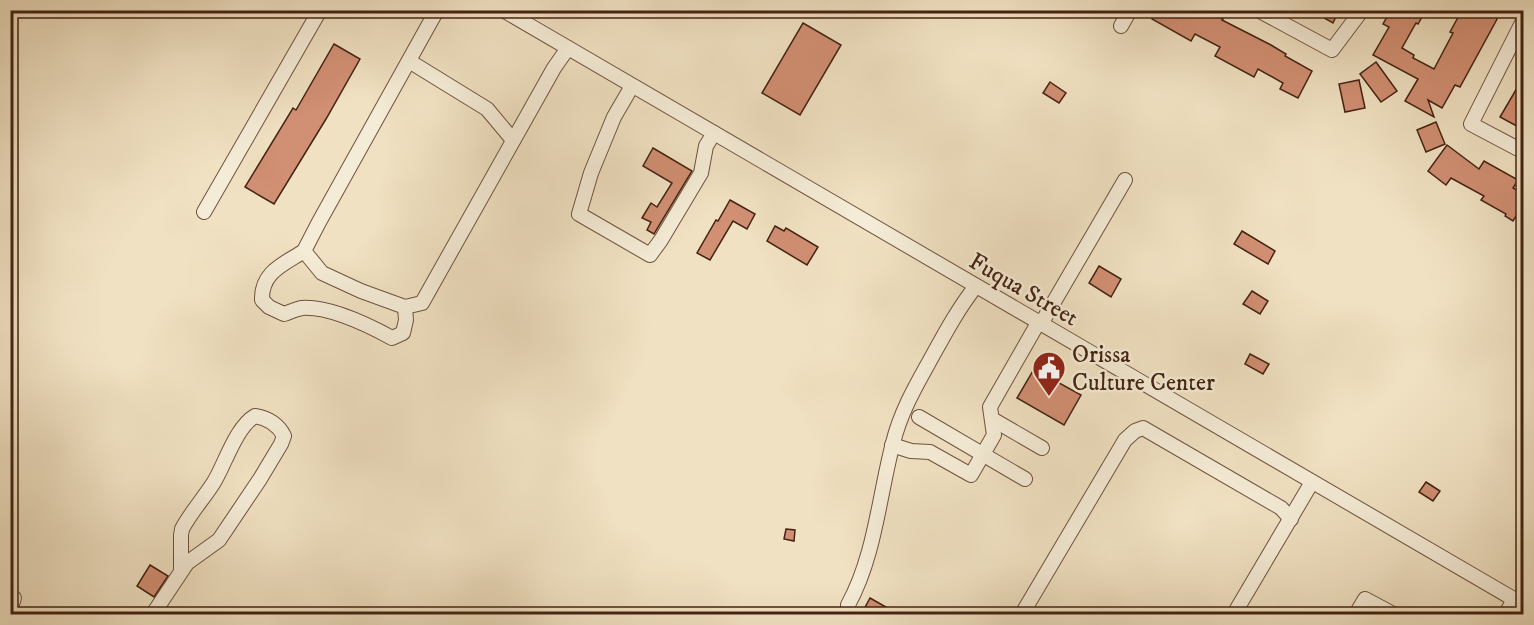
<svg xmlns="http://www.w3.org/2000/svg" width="1534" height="625" font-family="'IM FELL DW Pica',serif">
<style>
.building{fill:#d18f73;stroke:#442312;stroke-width:1.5}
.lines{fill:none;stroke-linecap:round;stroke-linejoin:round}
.minor-casing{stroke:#6f523e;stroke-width:16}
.minor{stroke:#f5ecd7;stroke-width:14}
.labels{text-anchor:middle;stroke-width:5;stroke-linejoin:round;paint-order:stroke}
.street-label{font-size:24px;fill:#442312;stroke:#f5ecd7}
.poi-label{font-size:24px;fill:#442312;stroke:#f5ecd7;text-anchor:start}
</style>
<rect width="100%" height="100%" fill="#f0e1c2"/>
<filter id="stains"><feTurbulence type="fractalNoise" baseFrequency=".00333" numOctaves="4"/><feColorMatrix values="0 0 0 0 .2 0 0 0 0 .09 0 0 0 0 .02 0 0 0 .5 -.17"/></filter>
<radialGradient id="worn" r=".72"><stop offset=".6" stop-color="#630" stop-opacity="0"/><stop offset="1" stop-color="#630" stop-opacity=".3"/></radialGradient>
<!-- building -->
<g class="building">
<path d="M1157,10H1208L1223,19L1222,20L1271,45L1286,54L1285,56L1312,71L1298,98L1280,89L1283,83L1258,69L1254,77L1215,56L1220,47L1195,34L1191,41L1152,19Z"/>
<path d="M1310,10H1339L1333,23Z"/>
<path d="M1391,10H1426L1418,24L1416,23L1402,48L1414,55L1413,58L1434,69L1453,33L1450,32L1462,10H1502L1460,87L1455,85L1442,108L1428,100L1434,117L1405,101L1418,79L1373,55L1389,27L1383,24Z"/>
<path d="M803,23L841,45L800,115L762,93Z"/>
<path d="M334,44L360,59L326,119L274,204L245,187L293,108L296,110Z"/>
<path d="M1376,62L1397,91L1381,102L1360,74Z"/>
<path d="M1524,76V130L1500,117Z"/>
<path d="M1359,80L1365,108L1345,112L1339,84Z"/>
<path d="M1050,82L1066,93L1059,103L1043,93Z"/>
<path d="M1436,122L1445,144L1426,152L1417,130Z"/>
<path d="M1447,145L1479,169L1484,161L1518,180L1513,188L1524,194V221L1516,216L1513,221L1505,216L1506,214L1481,200L1484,196L1451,178L1446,185L1428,171Z"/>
<path d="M653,148L692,171L654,234L647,230L651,222L642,218L651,203L657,207L672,183L643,166Z"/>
<path d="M730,200L755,214L747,229L733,221L710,260L697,253L716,220L718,221Z"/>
<path d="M775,226L784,231L786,228L818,247L807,265L767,241Z"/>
<path d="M1242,231L1275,251L1268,264L1234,244Z"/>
<path d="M1099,266L1121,279L1111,297L1089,283Z"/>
<path d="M1252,291L1268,301L1260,314L1243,304Z"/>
<path d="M1250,354L1269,364L1263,374L1245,364Z"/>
<path d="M1034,369L1081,395L1064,425L1017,398Z"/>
<path d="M1426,482L1440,491L1433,501L1419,492Z"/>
<path d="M786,529L795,530L794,541L784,539Z"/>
<path d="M150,565L168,576L154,597L137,586Z"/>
<path d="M870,598L900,615H861Z"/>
</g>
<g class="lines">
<defs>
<g id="minor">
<path d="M437,10L319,222L304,251L322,273L361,291L405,307L422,303L554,68L568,48"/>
<path d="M503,10L1524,605"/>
<path d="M1258,10L1332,50L1362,10"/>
<path d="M1524,19L1471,124L1524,152"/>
<path d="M1121,26L1130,10"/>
<path d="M409,61L487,109L513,140"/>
<path d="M632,86L614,117L591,173L579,214L650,255L661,240L701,173L706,146L714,133"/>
<path d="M204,212L320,10"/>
<path d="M304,251C284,264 261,272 262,300L269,307L284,314C290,312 296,309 302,308C330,306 368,325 392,338L403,333L406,320L405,307"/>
<path d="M1041,324L1125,180"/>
<path d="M919,417L1025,479"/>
<path d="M992,419L1042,448"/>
<path d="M892,445L911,451L930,452L971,475L994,435L990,407L1038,323"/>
<path d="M848,605C875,556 879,496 893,443C900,414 914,389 928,364C943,337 957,310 976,286"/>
<path d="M10,611L14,598"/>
<path d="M153,614L187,563L219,540L260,479L281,444L284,436C278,424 267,418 255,416C236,427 225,464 214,482C204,498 191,512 182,529L181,535V569"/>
<path d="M1022,614L1125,440L1135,431L1143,428L1281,508L1291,519"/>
<path d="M1234,614L1312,482"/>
<path d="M1356,614L1365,599L1393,614"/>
<path d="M1506,614L1514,599"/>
</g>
</defs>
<!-- minor casing -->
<use href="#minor" class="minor-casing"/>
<!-- minor -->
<use href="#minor" class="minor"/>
</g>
<!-- icons -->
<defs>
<symbol id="civic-pin" viewBox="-11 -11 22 30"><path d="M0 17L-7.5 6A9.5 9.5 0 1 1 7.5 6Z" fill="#8f2418" stroke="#f5ecd7"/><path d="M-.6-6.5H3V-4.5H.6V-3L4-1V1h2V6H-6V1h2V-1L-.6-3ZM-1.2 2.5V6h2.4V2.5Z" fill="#fff"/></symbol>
</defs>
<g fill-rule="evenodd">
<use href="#civic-pin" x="1030" y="349" width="38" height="52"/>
</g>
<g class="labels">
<!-- street labels -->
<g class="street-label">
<text transform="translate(1024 289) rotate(30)" y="8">Fuqua Street</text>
</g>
<!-- poi labels -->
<g class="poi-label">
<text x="1072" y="362">Orissa<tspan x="1072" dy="28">Culture Center</tspan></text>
</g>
</g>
<!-- margin -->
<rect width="1534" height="625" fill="none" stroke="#f0e1c2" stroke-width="36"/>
<rect x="12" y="12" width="1510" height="601" fill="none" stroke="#442312" stroke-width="3"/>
<rect x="18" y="18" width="1498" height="589" fill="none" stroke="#442312" stroke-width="1.5"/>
<rect width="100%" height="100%" filter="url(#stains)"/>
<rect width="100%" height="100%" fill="url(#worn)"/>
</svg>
